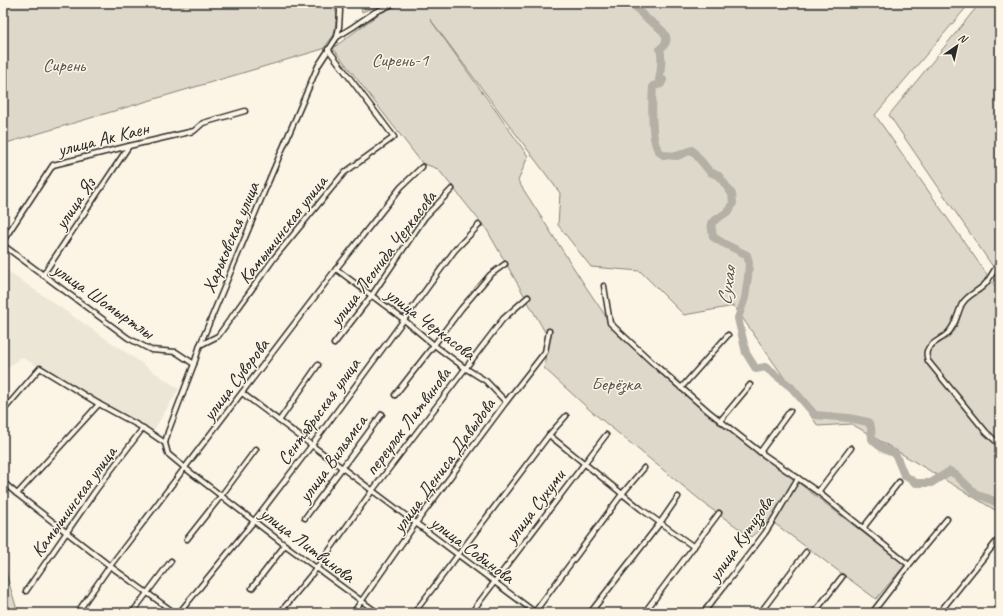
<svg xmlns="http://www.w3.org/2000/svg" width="1003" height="616" font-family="Caveat,sans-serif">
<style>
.built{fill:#ece6d7}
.green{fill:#ded8ca;stroke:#84827a}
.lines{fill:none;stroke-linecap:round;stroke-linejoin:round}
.river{stroke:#b4b0a5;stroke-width:8}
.minor-casing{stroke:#2b2b2b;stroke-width:7}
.minor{stroke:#fcf5e5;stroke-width:4}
.labels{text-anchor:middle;stroke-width:3;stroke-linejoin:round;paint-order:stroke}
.park-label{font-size:19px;fill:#585653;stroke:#fcf5e5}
.street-label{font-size:19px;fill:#2b2b2b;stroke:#fcf5e5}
.water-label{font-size:20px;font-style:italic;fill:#545350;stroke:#fcf5e5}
</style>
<rect width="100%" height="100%" fill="#fcf5e5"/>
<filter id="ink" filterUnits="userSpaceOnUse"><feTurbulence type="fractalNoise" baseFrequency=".025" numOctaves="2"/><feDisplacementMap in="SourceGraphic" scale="8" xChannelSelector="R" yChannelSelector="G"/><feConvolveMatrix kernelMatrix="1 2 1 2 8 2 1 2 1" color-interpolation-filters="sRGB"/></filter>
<g filter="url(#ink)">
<!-- built -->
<path class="built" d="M3,268L179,389L153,431L21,357L3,373Z"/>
<!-- green -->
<g class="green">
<path d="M3,3H333L337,15L334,35L323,49L3,144Z"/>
<path d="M360,3H385L362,12Z"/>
<path d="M400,3H970L875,115L1000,293V513L852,424L818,426L734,306L684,315L640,271L591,267L558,225L560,193L430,19L528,156L518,181L584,284L619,336L747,443L905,565L876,599L770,520L751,537L713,510L710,508L591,411L544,368L549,339L487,230L438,169L422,163L333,48L380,13Z"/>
<path d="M980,3H1000V277L889,115Z"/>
<path d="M3,563L18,613H7L3,600Z"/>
</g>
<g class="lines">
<!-- river -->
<path class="river" d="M636,3L635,6C639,10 642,15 646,18C656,26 677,36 660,49C663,59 661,70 659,80H663L661,84L653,86C652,99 651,137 657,148C658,151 661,153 663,155L677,156L692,150L710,172L719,176L732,194L733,203L730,210L711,223L713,237L723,243L747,255L749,263L748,277L745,298L738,318L746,353L756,369L765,367L791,387L815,415L849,418L868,422L871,427L872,439C879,447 885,451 895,453L904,475L916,483H931L950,471L956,475L977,495L987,498L1000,504"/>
<defs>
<g id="minor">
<path d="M339,3L340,11L339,27L337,37L318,66L267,185L200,345L194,364L168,432L165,443L168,454L185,468L285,545L378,613"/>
<path d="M337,37L353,27L375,12L395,3"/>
<path d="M3,241L53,165L129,146L194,131L203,123L245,111"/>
<path d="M3,245L128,338L151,350L176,352L194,364"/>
<path d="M1000,263C994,269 991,277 986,283C979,292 968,294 962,304C957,314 956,326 947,334C942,339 932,342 928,349C925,353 927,357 928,361L986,432L1000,445"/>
<path d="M336,269L403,319L434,345L465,368L486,381L506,402"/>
<path d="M43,275L129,146"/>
<path d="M604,286L610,323L654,364L708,411L760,452L818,492L909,565"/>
<path d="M334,344L372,295L425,217L452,189"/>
<path d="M200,345L218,336L275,257L344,173L394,137L328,49"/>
<path d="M681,388L728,335"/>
<path d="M242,393L536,613"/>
<path d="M395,395L434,345L461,309L490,275L505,264"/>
<path d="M3,411L40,368L99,404L143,428L165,443"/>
<path d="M279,421L318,365"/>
<path d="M720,421L750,385"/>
<path d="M549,435L641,509L694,547"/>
<path d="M760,452L790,411"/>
<path d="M3,482L17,494L110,566L175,613"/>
<path d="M818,492L851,448"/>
<path d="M17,494L99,404"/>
<path d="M305,518L382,414"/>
<path d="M863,528L899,482"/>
<path d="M187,539L221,496L256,449"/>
<path d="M252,588L285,545"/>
<path d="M26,591L96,490L143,428"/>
<path d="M283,609L316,569L372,491L503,319L528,297"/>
<path d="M77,613L110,566L336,269L401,187L422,167"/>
<path d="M132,613L171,561"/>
<path d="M179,613L254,521L312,445L455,250L479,225"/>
<path d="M353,613L416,523L506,402L545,352L549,331"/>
<path d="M414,613L549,435L566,416"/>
<path d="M471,613L606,435"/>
<path d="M534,613L622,494L644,468"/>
<path d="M590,613L660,523L678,497"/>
<path d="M644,613L719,513"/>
<path d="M703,613C724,586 745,560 765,533C777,515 787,496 798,478"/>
<path d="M760,613L806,552"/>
<path d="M814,613L842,577"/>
<path d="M872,613L909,565L947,519"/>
<path d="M939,613L997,541"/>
</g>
</defs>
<!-- minor casing -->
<use href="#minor" class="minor-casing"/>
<!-- minor -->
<use href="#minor" class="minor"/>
</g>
</g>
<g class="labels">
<!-- park labels -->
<g class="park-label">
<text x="400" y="66">Сирень-1</text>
<text x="64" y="71">Сирень</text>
<text x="616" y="390">Берёзка</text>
</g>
<!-- street labels -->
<g class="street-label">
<text transform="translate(103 138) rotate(-14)" y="7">улица Ак Каен</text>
<text transform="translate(74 203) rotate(-56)" y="7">улица Яз</text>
<text transform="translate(282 229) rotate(-52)" y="7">Камышинская улица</text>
<text transform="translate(230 237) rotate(-67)" y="7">Харьковская улица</text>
<text transform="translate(382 258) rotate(-53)" y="7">улица Леонида Черкасова</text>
<text transform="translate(104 300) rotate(35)" y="7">улица Шомыртлы</text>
<text transform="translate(431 323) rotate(37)" y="7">улица Черкасова</text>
<text transform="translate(235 379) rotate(-53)" y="7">улица Суворова</text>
<text transform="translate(318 411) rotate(-54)" y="7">Сентябрьская улица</text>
<text transform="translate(407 421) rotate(-53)" y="7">переулок Литвинова</text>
<text transform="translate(332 458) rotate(-54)" y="7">улица Вильямса</text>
<text transform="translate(443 465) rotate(-54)" y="7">улица Дениса Давыдова</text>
<text transform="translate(73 501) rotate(-54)" y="7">Камышинская улица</text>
<text transform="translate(534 506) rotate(-53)" y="7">улица Сухуми</text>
<text transform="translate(740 538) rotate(-55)" y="7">улица Кутузова</text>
<text transform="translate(308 544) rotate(37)" y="7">улица Литвинова</text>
<text transform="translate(473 549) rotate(37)" y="7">улица Собинова</text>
</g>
<!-- water labels -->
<g class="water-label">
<text transform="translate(726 286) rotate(-81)" y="7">Сухая</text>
</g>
</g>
<!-- margin -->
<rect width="1003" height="616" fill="none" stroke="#fcf5e5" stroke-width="16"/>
<rect x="8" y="8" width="987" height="600" fill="none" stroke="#2b2b2b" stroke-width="1.5" filter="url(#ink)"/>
<!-- north arrow -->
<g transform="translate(957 46) rotate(34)" stroke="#fcf5e5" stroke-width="3" paint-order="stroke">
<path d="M0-3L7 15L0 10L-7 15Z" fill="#2b2b2b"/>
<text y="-6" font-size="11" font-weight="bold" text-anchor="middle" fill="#2b2b2b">N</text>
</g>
</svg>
